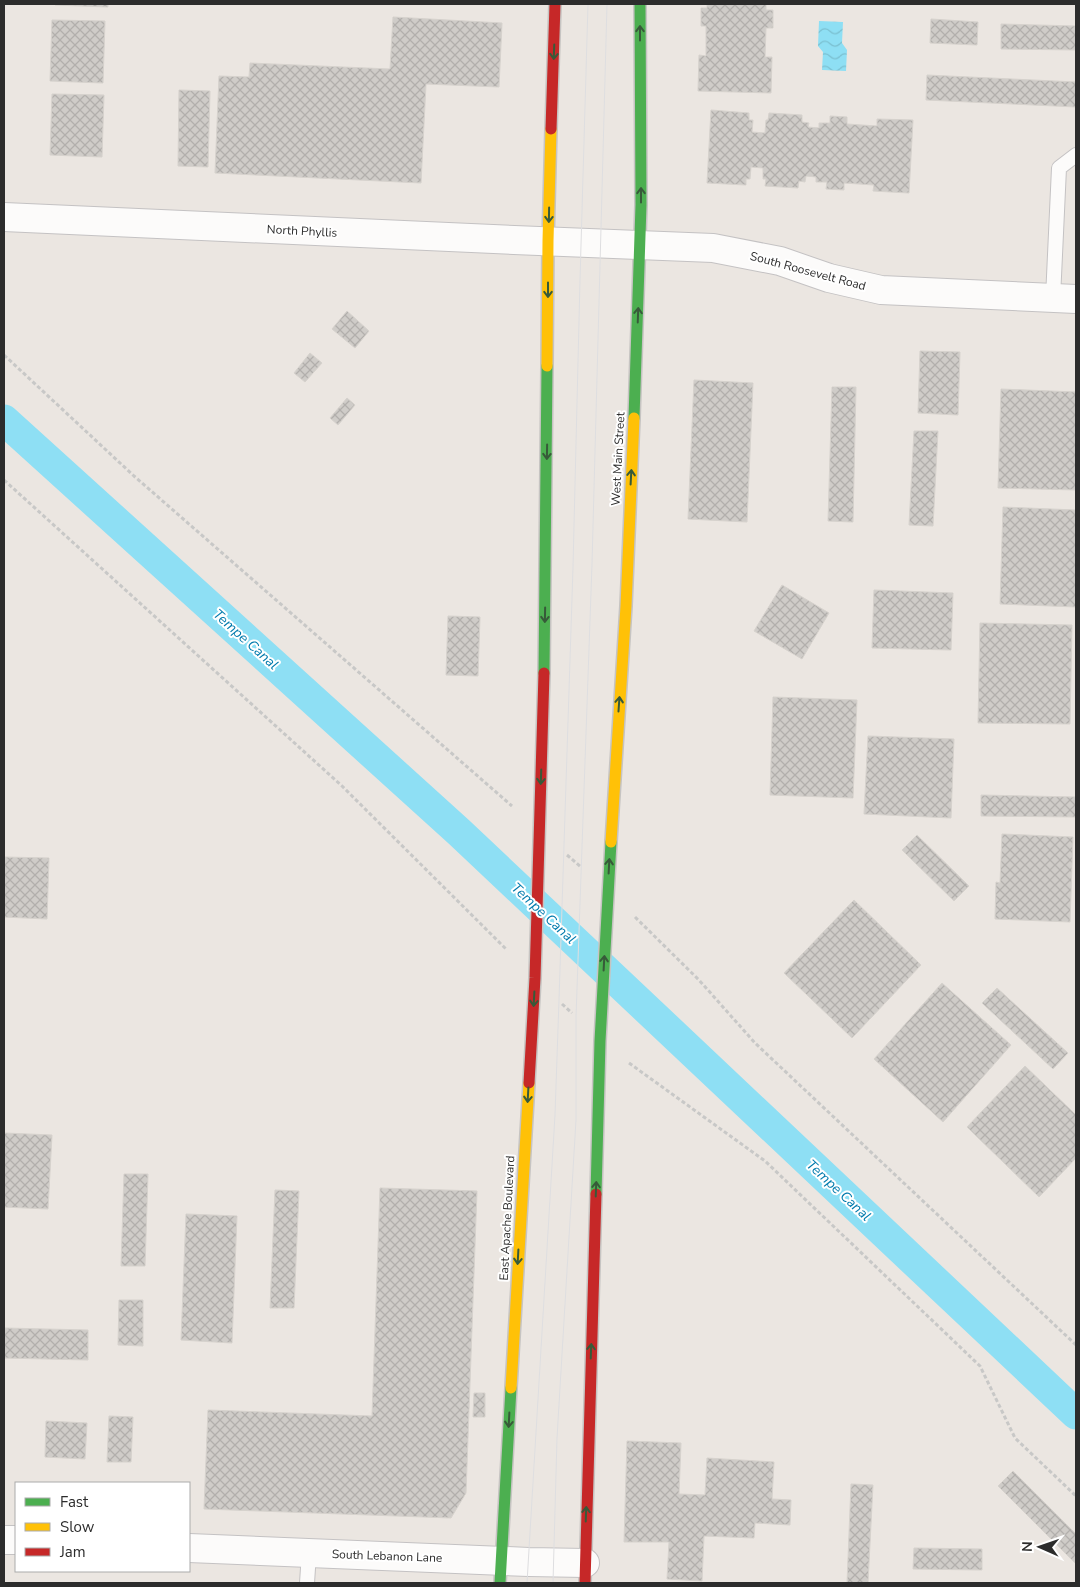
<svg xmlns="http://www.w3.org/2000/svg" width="1080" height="1587" font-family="'Nunito Sans',sans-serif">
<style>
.water{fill:url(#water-waves)}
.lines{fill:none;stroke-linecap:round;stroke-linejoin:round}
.canal{stroke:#8edff4;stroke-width:31}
.building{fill:url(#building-cross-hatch);stroke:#d6d2cd}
.lane-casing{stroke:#c4c2c3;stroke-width:16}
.street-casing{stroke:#c4c2c3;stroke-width:30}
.fast-casing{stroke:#c6c4c2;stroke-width:14}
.slow-casing{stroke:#c6c4c2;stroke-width:14}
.jam-casing{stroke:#c6c4c2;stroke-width:14}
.path{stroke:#c8c8c7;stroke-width:3;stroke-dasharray:4 2.5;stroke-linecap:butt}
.lane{stroke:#fcfbfa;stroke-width:14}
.street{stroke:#fcfbfa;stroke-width:28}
.fast{stroke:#4caf50;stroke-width:11}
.slow{stroke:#ffc107;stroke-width:11}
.jam{stroke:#c62828;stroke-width:11}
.tram{stroke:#dedee0;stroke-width:1}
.oneway{stroke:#375a39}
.labels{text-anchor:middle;stroke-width:4;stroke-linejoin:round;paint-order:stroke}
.street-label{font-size:12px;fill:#2c2c2c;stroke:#fff}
.water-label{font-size:14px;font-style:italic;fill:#007aac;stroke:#fff}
</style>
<defs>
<pattern id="water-waves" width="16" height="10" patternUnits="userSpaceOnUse" patternTransform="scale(1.25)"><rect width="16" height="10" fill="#8edff4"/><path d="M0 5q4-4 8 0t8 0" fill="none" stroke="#7bc0d1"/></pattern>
<pattern id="building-cross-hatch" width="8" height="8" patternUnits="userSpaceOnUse" patternTransform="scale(1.25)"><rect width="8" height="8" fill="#cfccc8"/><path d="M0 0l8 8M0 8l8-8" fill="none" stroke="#b2afac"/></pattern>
</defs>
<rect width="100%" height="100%" fill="#ebe6e1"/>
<!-- water -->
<path class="water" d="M819,21L843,22L842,43L847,50L846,71L822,70L823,52L818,46Z"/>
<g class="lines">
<!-- canal -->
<path class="canal" d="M4,420L459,832L1076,1414"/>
</g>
<!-- building -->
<g class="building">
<path d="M55,4H108V7L55,5Z"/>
<path d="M707,4H766V10H773V28H766L765,57H772L771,93L698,91L699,55L706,56V26H701V8H707Z"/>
<path d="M393,17L502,23L499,87L426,84L421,183L215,173L219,76L249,77L250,63L390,69Z"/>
<path d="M931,19L978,22L977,45L930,43Z"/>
<path d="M52,20L105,21L103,83L50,81Z"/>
<path d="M1001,24L1076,26V50L1001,49Z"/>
<path d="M927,75L1076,82V107L926,100Z"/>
<path d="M179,90L210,91L208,167L178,166Z"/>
<path d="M52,94L104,95L102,157L50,155Z"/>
<path d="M711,110L749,113V120H753L752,132L765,133L766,120H768L769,113L802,115V122L809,123L808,127L819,128V123H830V116L847,117V124L877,126V119L913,120L909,193L873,191L874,185L844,183V190L826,189L827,182H816V177L806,176L805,182L799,181L798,188L765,186L766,179H763V168L751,167L750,179H746V185L707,183Z"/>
<path d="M347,311L369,331L355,348L332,329Z"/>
<path d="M920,351L960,352L958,415L918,413Z"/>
<path d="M310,353L322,363L305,382L294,373Z"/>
<path d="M694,380L753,383L747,522L688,519Z"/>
<path d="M832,387H856L853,522L828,521Z"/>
<path d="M1001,389L1076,392V490L998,488Z"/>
<path d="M347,398L355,405L338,425L330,418Z"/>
<path d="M914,431H938L933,526L909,525Z"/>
<path d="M1003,507L1076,510V607L1000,604Z"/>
<path d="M782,585L829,613L802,659L754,631Z"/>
<path d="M874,590L953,593L951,650L872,648Z"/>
<path d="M448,616L480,617L478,676L446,675Z"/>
<path d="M980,623L1072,625L1070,724L978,723Z"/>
<path d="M773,697L857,700L853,798L770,795Z"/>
<path d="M868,736L954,739L951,818L864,814Z"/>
<path d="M981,795L1076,797V817L981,816Z"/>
<path d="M1002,834L1073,837L1070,922L995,919L996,882L1000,883Z"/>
<path d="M917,835L969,886L954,901L902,850Z"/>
<path d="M4,857L49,858L47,919L4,917Z"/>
<path d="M854,900L921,965L852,1038L784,973Z"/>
<path d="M942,983L1011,1045L943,1122L874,1059Z"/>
<path d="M997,988L1068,1053L1053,1069L982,1003Z"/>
<path d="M1025,1066L1076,1115V1158L1039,1197L967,1127Z"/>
<path d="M4,1133L52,1135L48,1209L4,1207Z"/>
<path d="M124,1174H148L145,1266H121Z"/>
<path d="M380,1188L477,1191L466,1493L451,1518L204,1509L208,1410L372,1416Z"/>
<path d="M275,1190L299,1191L294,1308H270Z"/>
<path d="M186,1214L237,1216L232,1343L181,1340Z"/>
<path d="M119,1300H143V1346L118,1345Z"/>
<path d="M4,1328L88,1330V1360L4,1358Z"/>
<path d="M474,1393H485V1417H473Z"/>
<path d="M109,1416L133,1417L131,1462H107Z"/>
<path d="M46,1421L87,1423L85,1459L45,1457Z"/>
<path d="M627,1441L681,1443L679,1494L705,1495L707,1458L774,1462L772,1499L791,1500L790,1525L755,1523L754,1538L704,1536L702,1581L667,1579L669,1542H624Z"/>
<path d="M1013,1471L1076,1534V1564L998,1486Z"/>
<path d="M851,1484L873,1485L868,1583H847Z"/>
<path d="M914,1548L982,1549V1570L913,1569Z"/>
</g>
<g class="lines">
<defs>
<g id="lane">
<path d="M1053,298L1059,168L1076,155"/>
<path d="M307,1583L309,1553"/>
</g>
<g id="street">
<path d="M4,217L514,240L713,248L780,261L829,278L881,290L1076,299"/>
<path d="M4,1540H16"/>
<path d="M189,1548L529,1562L585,1563"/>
</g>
<g id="fast">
<path d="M634,418L641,205L640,4"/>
<path d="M544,673L547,366"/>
<path d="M596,1194L600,1041L611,842"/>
<path d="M500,1583L511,1388"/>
</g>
<g id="slow">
<path d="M547,366L548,241L551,129"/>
<path d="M611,842L626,606L634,418"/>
<path d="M511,1388L529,1083"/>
</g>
<g id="jam">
<path d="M551,129L555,4"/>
<path d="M529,1083L535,978L544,673"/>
<path d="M585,1583L596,1194"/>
</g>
</defs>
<!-- lane casing -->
<use href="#lane" class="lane-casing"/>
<!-- street casing -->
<use href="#street" class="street-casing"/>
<!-- fast casing -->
<use href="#fast" class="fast-casing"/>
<!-- slow casing -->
<use href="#slow" class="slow-casing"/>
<!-- jam casing -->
<use href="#jam" class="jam-casing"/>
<!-- path -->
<g class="path">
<path d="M4,355L134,476L512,806"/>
<path d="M4,480L342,786L506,949"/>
<path d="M567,855L581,867"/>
<path d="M635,917L699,980L755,1043L1076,1345"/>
<path d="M562,1004L572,1013"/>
<path d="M629,1063L765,1161L980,1366L1015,1438L1076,1496"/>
</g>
<!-- lane -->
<use href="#lane" class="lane"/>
<!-- street -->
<use href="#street" class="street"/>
<!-- fast -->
<use href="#fast" class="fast"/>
<!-- slow -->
<use href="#slow" class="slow"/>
<!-- jam -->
<use href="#jam" class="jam"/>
<!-- tram -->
<g class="tram">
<path d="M527,1583L555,1115L559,1000L573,567L580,280L588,4"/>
<path d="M553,1583L557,1438L576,1120V1017L592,564L607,4"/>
</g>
</g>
<!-- one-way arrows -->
<defs><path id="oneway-shaft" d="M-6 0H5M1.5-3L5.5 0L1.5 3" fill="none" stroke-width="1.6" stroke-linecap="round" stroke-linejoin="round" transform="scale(1.25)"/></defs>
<g class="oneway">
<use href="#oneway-shaft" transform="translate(640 33) rotate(-90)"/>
<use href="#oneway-shaft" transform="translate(554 52) rotate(92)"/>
<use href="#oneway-shaft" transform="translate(641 195) rotate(-90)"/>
<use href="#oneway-shaft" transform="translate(549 215) rotate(91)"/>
<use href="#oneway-shaft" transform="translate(548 290) rotate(90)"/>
<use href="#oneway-shaft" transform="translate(638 315) rotate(-88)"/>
<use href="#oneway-shaft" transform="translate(547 452) rotate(91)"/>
<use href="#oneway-shaft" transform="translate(631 477) rotate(-87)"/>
<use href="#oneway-shaft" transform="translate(545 615) rotate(91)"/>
<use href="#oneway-shaft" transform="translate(619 704) rotate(-86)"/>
<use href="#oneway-shaft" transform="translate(541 777) rotate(92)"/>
<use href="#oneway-shaft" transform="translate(609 866) rotate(-87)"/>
<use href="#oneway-shaft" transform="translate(604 963) rotate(-87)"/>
<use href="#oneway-shaft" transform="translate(534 999) rotate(93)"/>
<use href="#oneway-shaft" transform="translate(528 1095) rotate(93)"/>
<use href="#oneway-shaft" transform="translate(596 1189) rotate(-88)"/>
<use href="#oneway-shaft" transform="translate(518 1257) rotate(93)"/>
<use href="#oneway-shaft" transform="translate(591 1351) rotate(-88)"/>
<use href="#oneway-shaft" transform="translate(509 1420) rotate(93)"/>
<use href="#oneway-shaft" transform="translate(586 1514) rotate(-88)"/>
</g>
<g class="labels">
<!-- street labels -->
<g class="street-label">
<text transform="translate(302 231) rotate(3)" y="4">North Phyllis</text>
<text transform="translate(808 271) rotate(15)" y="4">South Roosevelt Road</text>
<text transform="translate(618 459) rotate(-87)" y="4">West Main Street</text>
<text transform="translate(507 1218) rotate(-87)" y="4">East Apache Boulevard</text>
<text transform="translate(387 1556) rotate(2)" y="4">South Lebanon Lane</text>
</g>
<!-- water labels -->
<g class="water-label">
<text transform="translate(246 639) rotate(42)" y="5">Tempe Canal</text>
<text transform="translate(544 913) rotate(43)" y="5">Tempe Canal</text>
<text transform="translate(839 1190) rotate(43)" y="5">Tempe Canal</text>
</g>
</g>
<!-- border -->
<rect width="1080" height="1587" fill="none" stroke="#2c2c2c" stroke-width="10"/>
<!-- legend -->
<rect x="15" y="1482" width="175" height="90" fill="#ffffff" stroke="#ababab"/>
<rect x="25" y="1498" width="25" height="8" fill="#4caf50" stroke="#ababab"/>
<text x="60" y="1507" font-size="15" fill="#2c2c2c">Fast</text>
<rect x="25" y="1523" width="25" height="8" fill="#ffc107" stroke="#ababab"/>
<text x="60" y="1532" font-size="15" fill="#2c2c2c">Slow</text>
<rect x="25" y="1548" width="25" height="8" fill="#c62828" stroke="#ababab"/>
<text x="60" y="1557" font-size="15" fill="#2c2c2c">Jam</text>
<!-- north arrow -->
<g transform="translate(1040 1547) rotate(272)" stroke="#ffffff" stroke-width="4" paint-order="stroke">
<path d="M0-4L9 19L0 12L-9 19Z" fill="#2c2c2c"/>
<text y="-8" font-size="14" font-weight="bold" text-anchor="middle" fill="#2c2c2c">N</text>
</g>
</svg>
